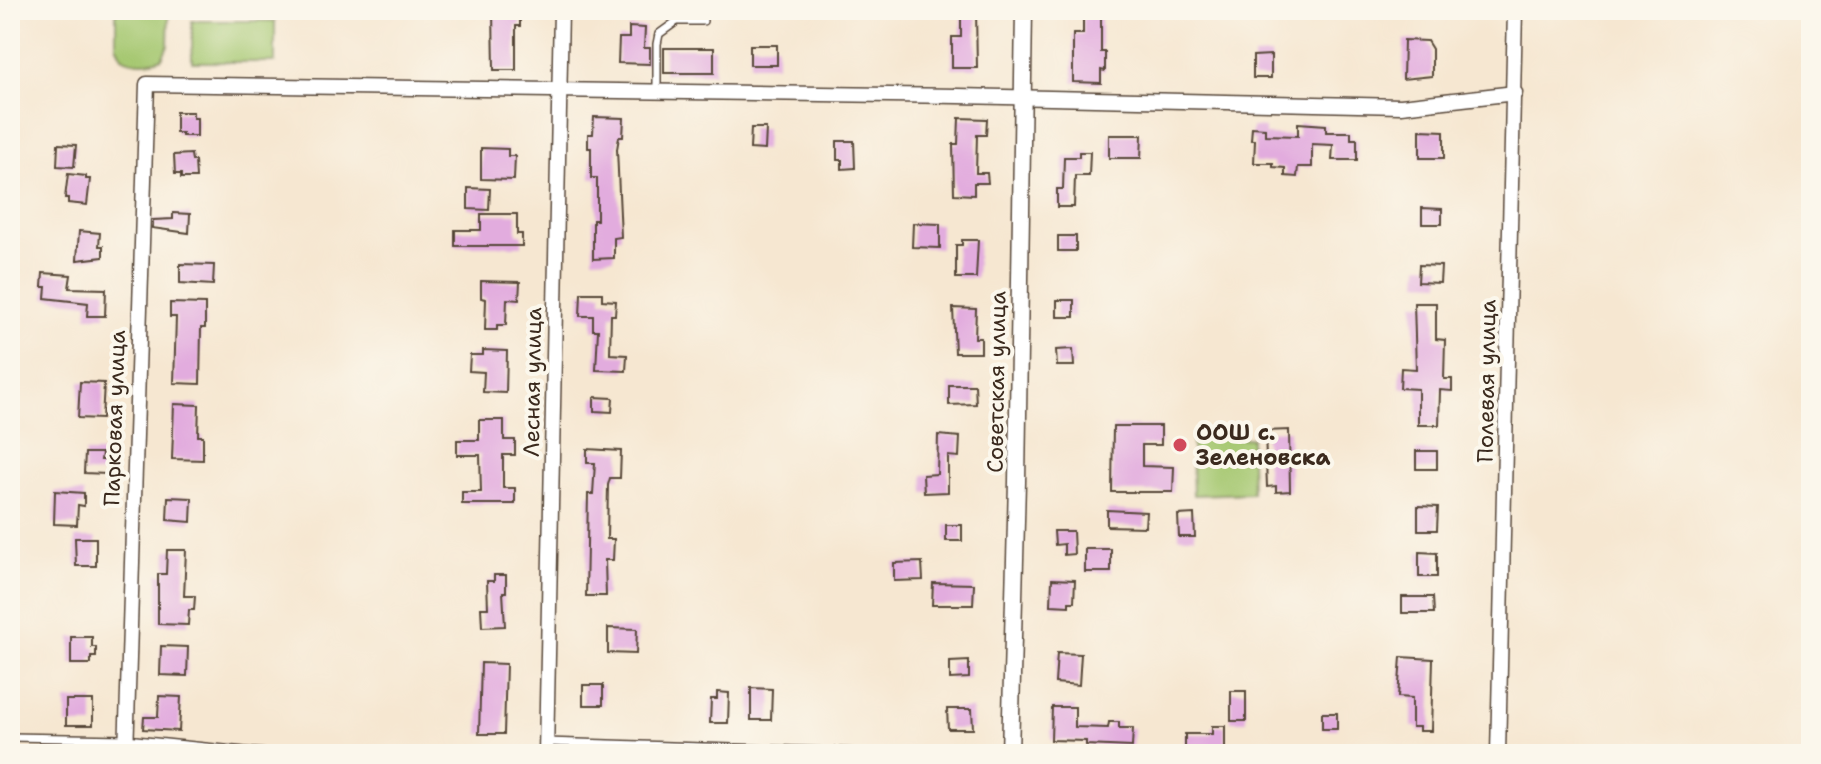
<svg xmlns="http://www.w3.org/2000/svg" width="1821" height="764" font-family="'Shantell Sans',sans-serif">
<style>
.green{fill:#a5c770;stroke:#707847;stroke-width:2}
.building{fill:#e2acde}
.lines{fill:none;stroke-linecap:round;stroke-linejoin:round}
.service-casing{stroke:#574639;stroke-width:10}
.minor-casing{stroke:#574639;stroke-width:17}
.tertiary-casing{stroke:#574639;stroke-width:19}
.service{stroke:#fff;stroke-width:7}
.minor{stroke:#fff;stroke-width:14}
.tertiary{stroke:#fff;stroke-width:16}
.poi-dot{fill:#d1495b;stroke:#fbf7ec;stroke-width:3}
.labels{text-anchor:middle;stroke-width:8;stroke-linejoin:round;paint-order:stroke}
.street-label{font-size:22px;fill:#3b2a1e;stroke:#fbf7ec}
.poi-label{font-size:22px;font-weight:bold;fill:#3b2a1e;stroke:#fbf7ec;text-anchor:start}
</style>
<rect width="100%" height="100%" fill="#fbf7ec"/>
<filter id="ink" filterUnits="userSpaceOnUse"><feTurbulence type="fractalNoise" baseFrequency=".0125" numOctaves="2"/><feDisplacementMap in="SourceGraphic" scale="16" xChannelSelector="R" yChannelSelector="G"/><feConvolveMatrix kernelMatrix="1 2 1 2 8 2 1 2 1" color-interpolation-filters="sRGB"/></filter>
<filter id="wash" filterUnits="userSpaceOnUse"><feTurbulence type="fractalNoise" baseFrequency=".006" numOctaves="4" result="noise"/><feDisplacementMap in="SourceGraphic" scale="32" xChannelSelector="R" yChannelSelector="G"/><feGaussianBlur stdDeviation="1.8" result="paint"/><feColorMatrix in="noise" values="0 0 0 0 0 0 0 0 0 0 0 0 0 0 0 0 0 1.4 0 .05"/><feComposite in="paint" operator="in"/></filter>
<g filter="url(#wash)">
<rect width="100%" height="100%" fill="#f6e7d1"/>
<!-- green -->
<g class="green">
<path d="M116,10H169L168,45L162,58C150,63 133,64 122,57L116,45Z"/>
<rect x="192" y="21" width="83" height="41"/>
<path d="M1251,438V457L1193,459L1192,440Z"/>
<path d="M1251,459L1252,493L1193,495L1192,461Z"/>
</g>
<g id="blocks">
<!-- building -->
<g class="building">
<path d="M493,10H520V26H516V70H494Z"/>
<path d="M961,10H976L977,68H952V37H961Z"/>
<path d="M1083,10H1101V52H1105V71L1101,70V83L1073,82V34H1083Z"/>
<path d="M629,27L645,28L644,48H650V64L618,63L619,38H629Z"/>
<path d="M1404,40L1427,41L1432,49V76L1403,79Z"/>
<rect x="750" y="45" width="27" height="20"/>
<rect x="664" y="48" width="50" height="25"/>
<path d="M1271,55V78H1253V56Z"/>
<path d="M176,112H193V118H197V136H182V133H176Z"/>
<path d="M594,117L624,118L623,137H619L617,149L621,237L614,238V258L593,259V220H597V178H591V148H588V134H593Z"/>
<path d="M959,118L987,119L986,135H977L976,173H987L988,183H974V195L954,194L953,144H958Z"/>
<path d="M1298,123L1326,125V132H1351V139H1357V160H1332L1333,145L1312,144V167H1298L1297,177L1285,176V168L1273,167V163H1254L1255,140H1251L1252,127L1265,128V135L1298,136Z"/>
<path d="M751,128H766L765,150L750,149Z"/>
<path d="M1420,130L1444,131V158H1420Z"/>
<path d="M1109,135H1142L1141,158H1109Z"/>
<path d="M837,141H854L855,168L842,169V160H837Z"/>
<path d="M58,144L76,145L74,167L57,166Z"/>
<path d="M481,148L508,149V156H515L514,180L481,179Z"/>
<path d="M1079,152H1090L1089,176H1075L1074,207H1057V189H1063L1064,157H1079Z"/>
<path d="M191,154L192,161H195L196,178H181V174H175L174,155Z"/>
<path d="M68,174L86,176V179H90L87,205L68,203V198H65Z"/>
<path d="M468,188L490,189L489,210L468,209Z"/>
<path d="M1422,208L1442,209V224H1422Z"/>
<path d="M173,213L190,214L189,233L152,228L153,220L173,219Z"/>
<path d="M481,214H517V234H522V246H455V230H481Z"/>
<path d="M913,223L940,224V248L912,247Z"/>
<path d="M79,231L100,233L99,246H103V257L77,260Z"/>
<rect x="1058" y="236" width="18" height="15"/>
<path d="M962,240H978L976,278H956V245H962Z"/>
<path d="M180,264L214,265L213,285L180,283Z"/>
<path d="M1419,265L1441,266L1440,283L1418,282Z"/>
<path d="M43,273L71,275L69,288L106,289L105,316H87L88,303L45,298L46,287H42Z"/>
<path d="M481,281L520,282L519,300L507,299L506,325H497V330H485L486,299L481,298Z"/>
<path d="M581,293H602V300L616,301L615,315H611L610,354L627,355L626,371L596,370L598,330H593V316H580Z"/>
<rect x="1057" y="300" width="17" height="17"/>
<path d="M170,303L205,304V328H201L200,384L174,383L176,317H170Z"/>
<path d="M1414,303H1436V339L1445,340L1444,379H1452V391L1440,390L1439,425H1418V389L1400,388L1401,368L1416,369Z"/>
<path d="M953,308L976,309L975,338H981V353H955Z"/>
<path d="M1073,349L1074,366H1057L1056,350Z"/>
<path d="M483,350L507,351L506,393L483,392L484,372L469,371L470,355H483Z"/>
<path d="M80,382L104,383L102,419L78,418Z"/>
<path d="M949,385H975L976,404L949,405Z"/>
<path d="M594,397L613,398L612,412L594,411Z"/>
<path d="M174,404L199,405L198,436H203V460L172,459Z"/>
<path d="M479,420H504V440H515V455H503V488H515V504H462V492H481L480,455H457V440H479Z"/>
<path d="M1113,426H1161V445H1142V466L1174,467L1173,492H1112Z"/>
<path d="M1289,430L1290,491L1276,492V486L1267,487L1265,431Z"/>
<path d="M938,435L960,437L959,457L948,456V492L924,493L923,475L937,474Z"/>
<path d="M587,449L621,451L620,478H610L608,485L607,539H614L613,560H605L606,596H586L588,494H593L595,463H587Z"/>
<rect x="1416" y="451" width="21" height="18"/>
<path d="M85,453H102L101,460H107V474L84,473Z"/>
<path d="M55,491L84,493V506L78,505L77,525L54,524Z"/>
<path d="M168,497L192,498L191,522L167,520Z"/>
<path d="M1418,506L1438,507L1437,530H1418Z"/>
<path d="M1107,510L1146,512L1145,527L1107,526Z"/>
<path d="M1194,514L1195,537H1179L1178,515Z"/>
<rect x="946" y="525" width="16" height="16"/>
<path d="M1054,531H1073L1074,554L1064,555V544L1055,545Z"/>
<path d="M75,538H96V566H76Z"/>
<rect x="1085" y="549" width="26" height="23"/>
<path d="M167,550H186L184,596H195L194,610H189L188,625L158,624V574H166Z"/>
<path d="M1419,552L1437,553V577H1419Z"/>
<path d="M922,562L923,580L894,581V563Z"/>
<path d="M494,575H506V592H503L505,626L482,627L481,608H488L487,581H494Z"/>
<path d="M1052,579L1075,580L1074,602H1069V606L1051,605Z"/>
<path d="M933,583L974,584L973,605H932Z"/>
<path d="M1402,597H1433L1434,613H1402Z"/>
<path d="M608,628L637,629L636,654L608,653Z"/>
<path d="M71,637H92V647H96V657H91V664H71Z"/>
<path d="M161,646L188,647L187,676L160,675Z"/>
<path d="M1057,653L1081,654L1079,685L1055,683Z"/>
<path d="M1401,657L1433,659L1431,731H1419V727H1412V698L1398,697Z"/>
<path d="M969,661V678L950,679V662Z"/>
<path d="M481,663L506,664L504,734H479Z"/>
<rect x="583" y="685" width="20" height="20"/>
<path d="M751,688L772,689L771,720H751Z"/>
<rect x="1231" y="691" width="15" height="30"/>
<path d="M717,692L729,693L728,723H710L711,699H717Z"/>
<path d="M159,696L181,697L179,731L143,729L144,717H158Z"/>
<rect x="66" y="700" width="27" height="25"/>
<path d="M1052,707H1075V727L1108,728L1109,722H1119V728H1133L1132,747L1086,745V741L1051,740Z"/>
<path d="M947,709H972L973,729H948Z"/>
<rect x="1322" y="713" width="15" height="16"/>
<path d="M1212,726H1225V751H1185V734H1212Z"/>
</g>
</g>
</g>
<g filter="url(#ink)">
<use href="#blocks" fill-opacity="0" stroke="#574639" stroke-width="2"/>
<g class="lines">
<defs>
<g id="service">
<path d="M657,92V44L659,34L677,21H703"/>
<path d="M10,737L126,739L265,753L465,754"/>
<path d="M546,742L916,754"/>
<path d="M1480,754L1498,749"/>
</g>
<g id="minor">
<path d="M126,754L147,84L958,96L1401,106L1515,93"/>
<path d="M546,754L561,10"/>
<path d="M1498,754L1515,10"/>
</g>
<path id="tertiary" d="M1010,754L1017,482L1024,10"/>
</defs>
<!-- service casing -->
<use href="#service" class="service-casing"/>
<!-- minor casing -->
<use href="#minor" class="minor-casing"/>
<!-- tertiary casing -->
<use href="#tertiary" class="tertiary-casing"/>
<!-- service -->
<use href="#service" class="service"/>
<!-- minor -->
<use href="#minor" class="minor"/>
<!-- tertiary -->
<use href="#tertiary" class="tertiary"/>
</g>
</g>
<!-- markers -->
<circle class="poi-dot" cx="1180" cy="445" r="8"/>
<g class="labels">
<!-- street labels -->
<g class="street-label">
<text transform="translate(1486 381) rotate(-89)" y="8">Полевая улица</text>
<text transform="translate(532 382) rotate(-89)" y="8">Лесная улица</text>
<text transform="translate(996 382) rotate(-89)" y="8">Советская улица</text>
<text transform="translate(114 418) rotate(-88)" y="8">Парковая улица</text>
</g>
<!-- poi labels -->
<g class="poi-label">
<text x="1196" y="440">ООШ с.<tspan x="1196" dy="25">Зеленовска</tspan></text>
</g>
</g>
<!-- margin -->
<rect width="1821" height="764" fill="none" stroke="#fbf7ec" stroke-width="40"/>
</svg>
